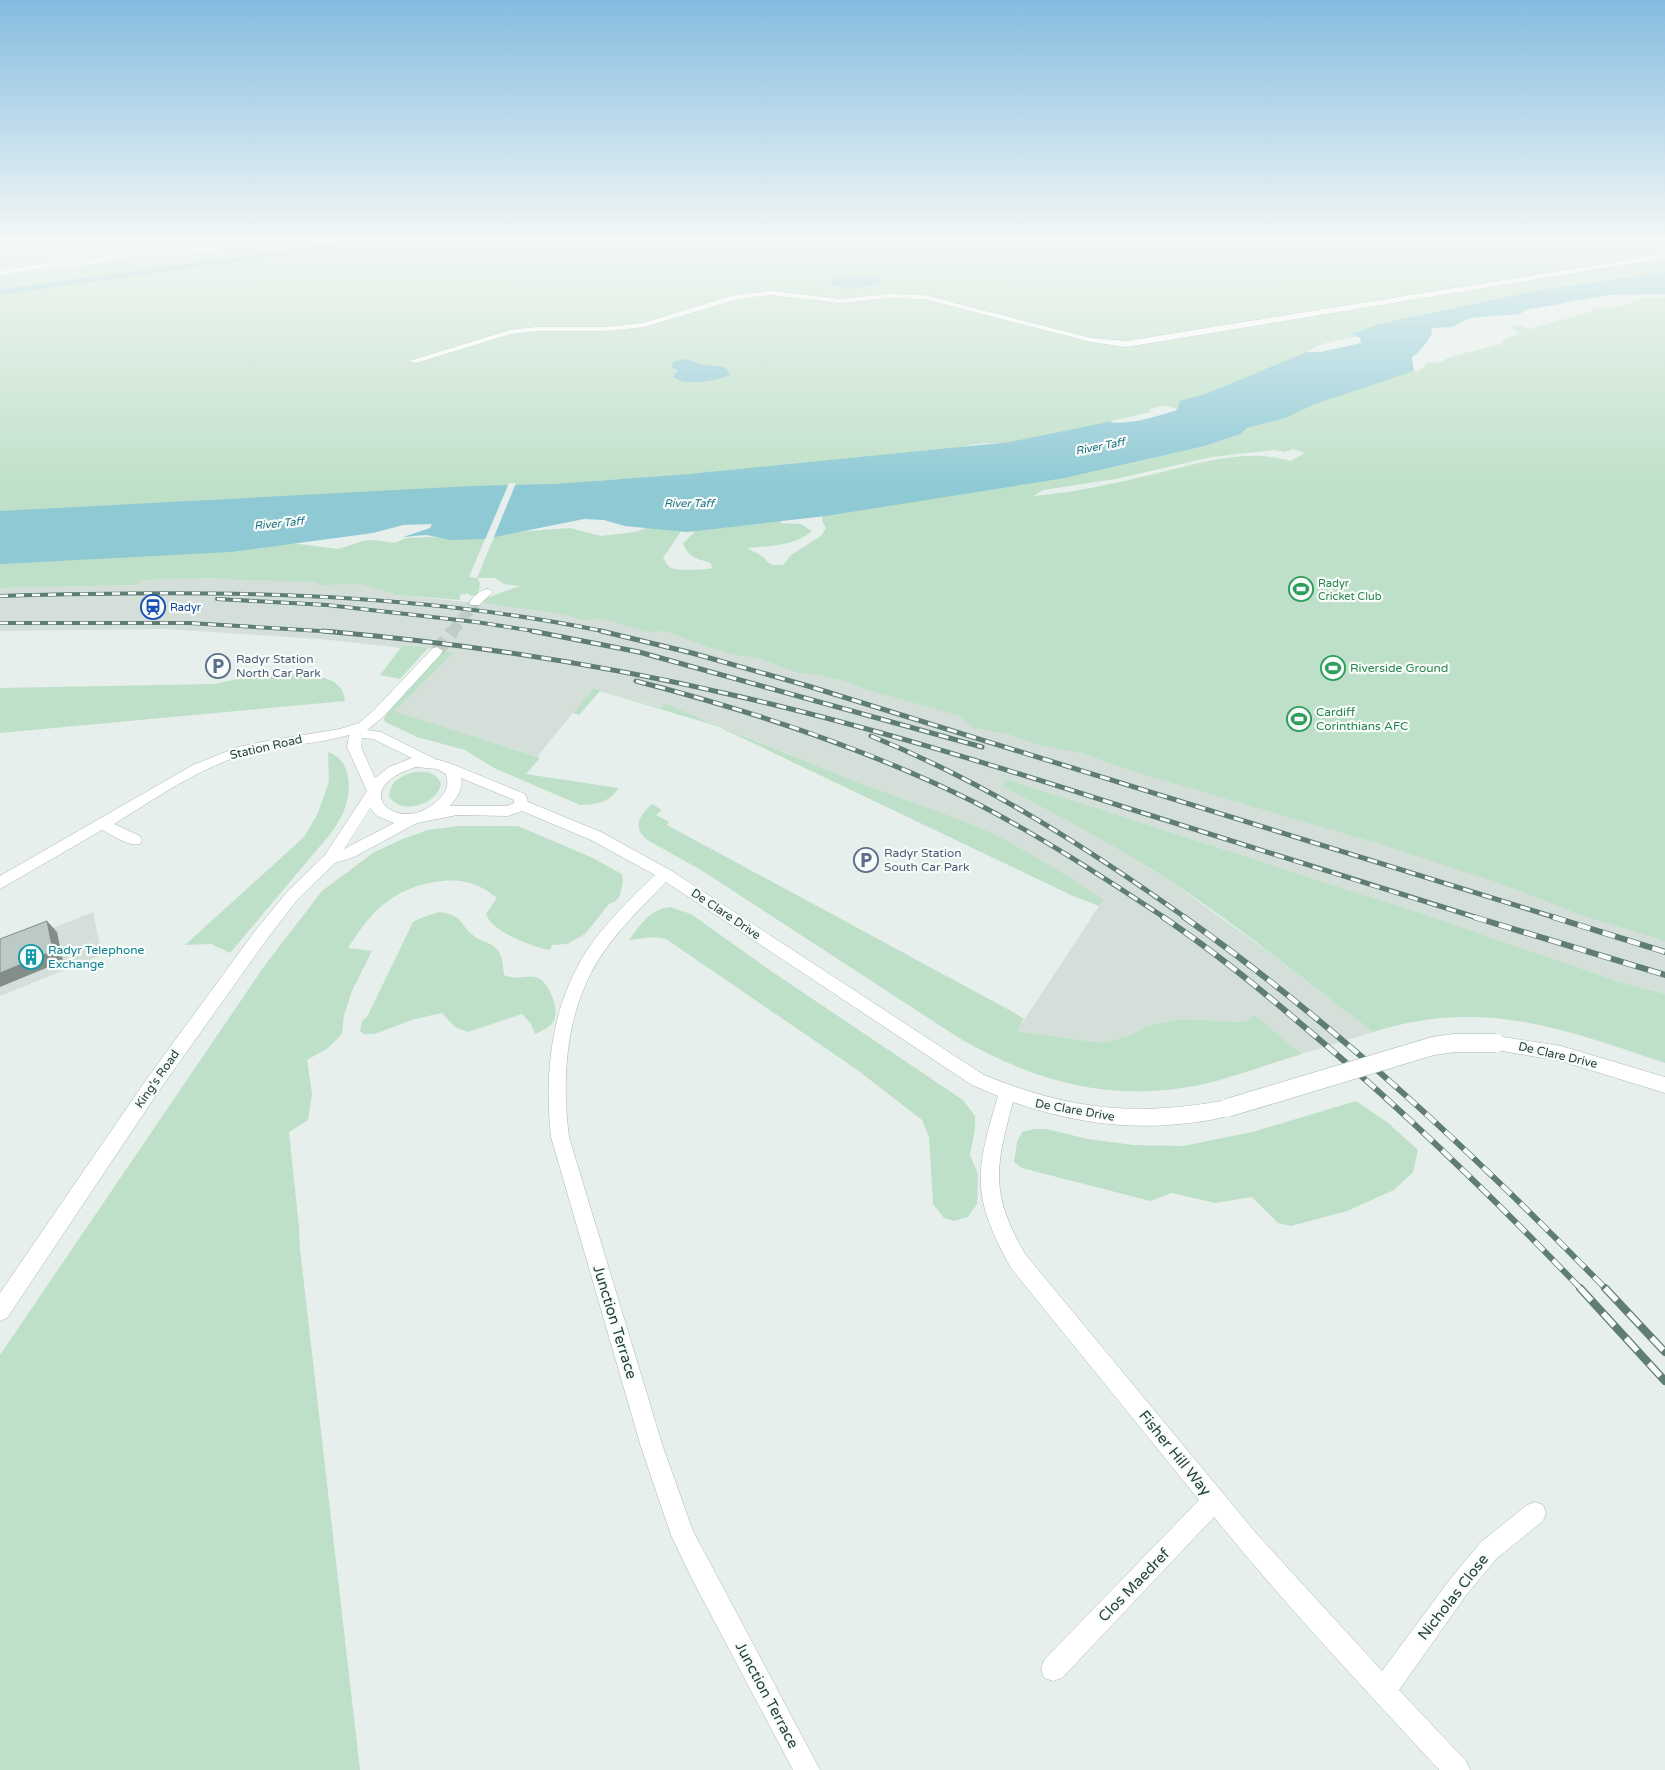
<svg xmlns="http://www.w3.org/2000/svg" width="1665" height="1770" viewBox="0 0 1665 1770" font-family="'Varela Round',sans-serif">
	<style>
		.built { fill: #d4dfda }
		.green { fill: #bfe0c8; fill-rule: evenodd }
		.water { fill: #8ec9d4 }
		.pier { fill: #e6efeb }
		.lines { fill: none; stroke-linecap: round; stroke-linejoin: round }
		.stream { stroke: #8ec9d4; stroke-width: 5 }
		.minor-tunnel-far1 { stroke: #bfccc8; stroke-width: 11; stroke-dasharray: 11 5; stroke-linecap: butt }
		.minor-tunnel { stroke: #bfccc8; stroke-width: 14; stroke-dasharray: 14 7; stroke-linecap: butt }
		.minor-casing { stroke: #a8b8b2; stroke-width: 1 }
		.minor { fill: #fff; fill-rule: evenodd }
		.rail-far3-casing { stroke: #5f7d75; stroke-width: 4 }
		.rail-far2-casing { stroke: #5f7d75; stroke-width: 5 }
		.rail-far1-casing { stroke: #5f7d75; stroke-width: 6 }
		.rail-casing { stroke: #5f7d75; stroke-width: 8 }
		.rail-far3 { stroke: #f7fbf9; stroke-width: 2.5; stroke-dasharray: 8; stroke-linecap: butt }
		.rail-far2 { stroke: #f7fbf9; stroke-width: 3; stroke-dasharray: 10; stroke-linecap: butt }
		.rail-far1 { stroke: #f7fbf9; stroke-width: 4.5; stroke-dasharray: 13; stroke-linecap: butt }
		.rail { stroke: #f7fbf9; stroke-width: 5.5; stroke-dasharray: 17; stroke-linecap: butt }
		.minor-bridge-casing { stroke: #a8b8b2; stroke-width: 19; stroke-linecap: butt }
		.minor-bridge { stroke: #fff; stroke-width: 18 }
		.shaded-wall { fill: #838d89 }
		.building { fill: #bbcac4; stroke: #838d89 }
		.labels { text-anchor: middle; stroke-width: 4.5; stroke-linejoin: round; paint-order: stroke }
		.far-water-label { font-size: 11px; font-style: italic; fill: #1c6f80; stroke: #f7fbf9 }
		.far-leisure-label { font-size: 11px; fill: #27864d; stroke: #f7fbf9; text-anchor: start }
		.far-transit-label { font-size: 11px; fill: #164399; stroke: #f7fbf9; text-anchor: start }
		.service-label { font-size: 12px; fill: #4e5e75; stroke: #f7fbf9; text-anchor: start }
		.leisure-label { font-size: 12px; fill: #27864d; stroke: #f7fbf9; text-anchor: start }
		.street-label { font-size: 12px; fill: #24423a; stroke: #f7fbf9 }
		.culture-label { font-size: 12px; fill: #0d838f; stroke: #f7fbf9; text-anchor: start }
		.near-street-label { font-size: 15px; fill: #24423a; stroke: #f7fbf9 }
	</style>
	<rect width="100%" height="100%" fill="#e6efeb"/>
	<g class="built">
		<path d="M0,241H98L44,260L0,268Z"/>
		<path d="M152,241H220L193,249L164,251L150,249L149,246Z"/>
		<path d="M221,578L406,584L399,595L564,612L673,631L875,688L1436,860L1665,934V994L1620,982L1429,916L1007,779L1170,881L1271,954L1373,1032L1302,1054L1255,1015L1245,1022L1182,1019L1146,1026L1131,1035L1103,1043L1017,1031L1103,900L997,835L961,820L857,782L705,720L593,688L537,757L395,711L454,652L403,645L402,648L320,639L165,629L0,631V588L137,585L141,580Z"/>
		<path d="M93,912L102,955L0,996V949Z"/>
	</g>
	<g class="green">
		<path d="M266,241H1665V252L1463,287L1527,281L1642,261L1665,259V274L1657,273C1575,283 1492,297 1412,317L1411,319L1381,323L1356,334L1357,336C1339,341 1315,341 1303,357L1204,394L1178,410C1168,404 1161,406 1150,409V412L1112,421L1108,427L1068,435L1060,433L1011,444C992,441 967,444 949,451L854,459L852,463L594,481L563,487L207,500L203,505L0,529V276L86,265L125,257L160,256L178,252L200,253Z"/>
		<path d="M1665,297V941L1584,916L1499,883L1380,844L1135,772L1082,753L1034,744L1011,735L974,728L960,716L865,689L845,681L820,675L799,673L758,658L735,655L708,647L665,631L650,632L601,619L581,620L563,614L481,603L486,598L520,586L504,584L495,578H477L480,583L478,595L472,596L467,593L460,595V600L398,595L360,584L317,585L316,582L220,579V578L142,580L137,585L0,588V557L283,542L338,549L363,541L375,540L395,543L406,538L427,537L485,539L469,577L477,578L494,537L501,533L570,528L601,536L636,532L654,524L682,530L663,558C665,561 667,566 671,568C677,571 705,570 712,568L711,563C698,559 687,557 683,543L694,533L698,520L780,516L781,523L801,524L812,531C795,546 769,546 747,548C751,551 758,553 762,556C770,564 769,566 783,565L791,555L821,536L826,528L822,521L824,509L1065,478L1205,446L1241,434L1247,428L1284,418L1286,411L1404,372L1419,371L1427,363L1440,362L1453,356L1501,344L1505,339L1518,334L1511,327C1519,323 1523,327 1530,329L1593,311L1592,309L1594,308L1618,307L1645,298ZM1293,449L1305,453L1290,461C1246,447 1194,465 1150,475C1112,484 1072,493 1033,496L1043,490L1115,479L1212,457L1275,450L1284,452Z"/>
		<path d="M403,645L428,648L400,679L380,675Z"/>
		<path d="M444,651L454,652L395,711L540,758L526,774L618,788C612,802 594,805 580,805L494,768L465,750L417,737L385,722L384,718L388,712Z"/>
		<path d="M288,674C308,675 344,674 345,701L0,733V688L214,684L251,676Z"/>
		<path d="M593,688L661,708L665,704L857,782L961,820L997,835L1056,869L1104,900L1099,906L1073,896L717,726L600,691L579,715L573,713Z"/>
		<path d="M328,752C352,760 352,791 344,811C341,818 336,825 332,832L230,953L211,944L185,945L304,837L318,813L329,781Z"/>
		<path d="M415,772C426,771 437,772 441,784C437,805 400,816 389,796C390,781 402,775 415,772Z"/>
		<path d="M1007,779L1429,916L1620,982L1665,994V1063C1603,1042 1530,1015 1464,1017C1433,1017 1403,1023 1373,1032C1306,981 1240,927 1170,881C1116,846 1059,816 1002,786Z"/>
		<path d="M652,804L662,810L656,815L669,822L667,825L1013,1012L1024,1019L1017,1031L1103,1043L1131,1035L1146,1026L1182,1019L1245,1022L1255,1015L1302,1054C1268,1064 1234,1077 1200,1085C1111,1103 1036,1082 959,1038L701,870L649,841C631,828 639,816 652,804Z"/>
		<path d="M458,826H518L593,858L622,874L623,882L620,895L616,901L609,904L585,934L567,944L552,945L550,950C532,947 492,932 486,914L497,898C491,894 486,889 480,887C453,873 411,884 388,901C371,913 359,931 348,948L372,951L352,991L344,1015L342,1034L328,1048L307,1060L312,1094L308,1120L289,1132L299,1227L300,1249L360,1770H0V1355L265,965L322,891L373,853L400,840L428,830Z"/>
		<path d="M670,907L691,914L771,971L963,1100L975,1116V1129L970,1155L978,1174L977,1204L968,1217L954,1221L944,1218L933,1204L929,1137L922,1120L856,1069L666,939L653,937L629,940C641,924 649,910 670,907Z"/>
		<path d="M440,912C464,916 458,923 474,936C480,941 492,943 497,949C503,956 503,967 504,975C518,981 522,975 535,977C548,979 560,1009 554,1020C551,1027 542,1031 535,1034L531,1024L522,1014L468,1032L455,1027L442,1013L415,1019L374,1034H364L360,1031L362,1021L367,1017L413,922L423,917Z"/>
		<path d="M1356,1101L1387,1122L1418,1150L1413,1172L1394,1190L1347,1211L1291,1226L1278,1223L1252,1197L1215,1203L1172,1193L1150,1201L1022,1168L1014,1162L1017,1142L1022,1132L1034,1129H1046L1088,1139L1133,1145L1183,1146L1252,1132Z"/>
	</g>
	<g class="water">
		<path d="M1665,272V294L1609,295L1525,310L1520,314L1470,318L1452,327L1433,328L1431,330L1432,334C1426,343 1421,351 1412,357L1414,371L1315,404L1285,418L1247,428L1241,434L1205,446L1065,478L826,516L687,532L625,526L604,520L584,519L485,539L451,540L426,535L403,537L430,528L432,524L403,525L373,533L231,552L0,564V511L472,486L554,484L689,474L1010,442L1108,422C1131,425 1155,417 1177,410L1180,401L1205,394L1307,352H1321L1361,343L1360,338L1352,334L1379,324L1486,301L1539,290Z"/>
		<path d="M865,276L878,278L880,282L878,285L845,289L829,284C836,275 854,277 865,276Z"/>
		<path d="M685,359C692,360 698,364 705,365C715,367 726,363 730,375C716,381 686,387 673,377L678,370L672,368L673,362Z"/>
	</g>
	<path class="pier" d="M509,483H516L494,537L493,540L484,542Z"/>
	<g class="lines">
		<g class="stream">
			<path d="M306,250L359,241"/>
			<path d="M0,292L292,252"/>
		</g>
		<path class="minor-tunnel-far1" d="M452,632L475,603"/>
		<path class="minor-tunnel" d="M437,651L453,631"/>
		<defs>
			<g id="minor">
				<path d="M102,243L120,244L125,251H165L169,253L165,255H120L97,264L82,265L72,263L0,275V271L66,260V254L74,248ZM102,247L118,250C105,259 88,264 73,258L79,252Z"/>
				<path d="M1665,254V258L1126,347L1091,342L924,299L889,298L840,303L771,295L738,299L644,327L605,331H535L511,334L416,363L409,361L510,330L535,327H605L643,323L734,295L771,291L840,299L889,294L924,295L1091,338L1126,341Z"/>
				<path d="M487,589L491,590L493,592L479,605H471L469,603C473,597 480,590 487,589Z"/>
				<path d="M437,647L443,651L441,654L384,716L367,730L381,732L435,759L452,764L525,794L528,802L601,832L670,870L984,1075C1070,1110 1136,1117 1227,1100L1233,1102L1236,1108L1233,1114C1217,1120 1198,1122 1180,1124C1122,1130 1068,1121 1013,1102C995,1168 990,1193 1025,1254L1255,1532L1382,1671L1451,1578L1481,1542L1527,1505L1535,1502L1543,1505L1546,1513L1543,1521L1497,1558L1467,1594L1399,1690L1466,1761L1470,1770H1439C1363,1687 1285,1605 1214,1517L1062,1678L1053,1681L1044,1678L1041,1669L1044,1660L1199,1500L1011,1268C971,1196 975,1173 998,1096L972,1085L666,882C639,910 609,938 591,973C565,1023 562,1083 569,1137L663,1447L693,1531L820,1770H793L691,1577L671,1535L641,1447L551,1137C544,1074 551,1007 586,952C605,923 630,899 655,875L591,840L522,811L508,816L457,815L417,823L354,857L335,863L297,900L267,939L158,1092L7,1318L0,1321V1293L146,1080L255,931L287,892L325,855L367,791L347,747L349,735C314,745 278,745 243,755C197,769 155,799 114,824L140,836L142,840L140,844C128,847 113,835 102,830L0,889V876L193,765L238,747L272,740L340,729L359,723L374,710L433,648ZM362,738L373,739L412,758L389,767L375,778L361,747ZM416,767L437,769L446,774C449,784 447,791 440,798C404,839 341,791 416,767ZM461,778L514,800V803L507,806H450C456,799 464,788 461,778ZM370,808L377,816L394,823L344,849Z"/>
				<path d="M1496,1036L1561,1046L1665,1077V1093L1561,1061L1496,1050L1490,1048L1488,1043L1490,1038Z"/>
			</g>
		</defs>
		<use href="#minor" class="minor-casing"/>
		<use href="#minor" class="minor"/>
		<defs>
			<g id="rail-far3">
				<path d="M0,596C204,590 406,590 607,632"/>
				<path d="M217,599L327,605L476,622L540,632"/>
				<path d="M0,623H189L337,632"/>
			</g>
			<g id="rail-far2">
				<path d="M323,631C462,643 600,664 737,696C868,726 996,766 1124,807C1242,844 1360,882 1478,918"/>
				<path d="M532,631L639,652L982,747"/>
				<path d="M601,631L692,653L808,686L1557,918"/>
				<path d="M636,681C752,711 866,748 974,802C1040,836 1103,877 1165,918"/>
				<path d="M871,736C985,782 1086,847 1186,918"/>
			</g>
			<g id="rail-far1">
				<path d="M1163,917C1209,948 1253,983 1295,1019C1396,1103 1490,1194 1581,1289"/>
				<path d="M1184,917C1338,1026 1475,1155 1606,1289"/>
				<path d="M1474,917L1665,975"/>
				<path d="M1553,917L1665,952"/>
			</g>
			<g id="rail">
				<path d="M1580,1288L1665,1381"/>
				<path d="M1605,1288L1665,1352"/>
			</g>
		</defs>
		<use href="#rail-far3" class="rail-far3-casing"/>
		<use href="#rail-far2" class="rail-far2-casing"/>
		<use href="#rail-far1" class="rail-far1-casing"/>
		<use href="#rail" class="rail-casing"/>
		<use href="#rail-far3" class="rail-far3"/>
		<use href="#rail-far2" class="rail-far2"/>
		<use href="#rail-far1" class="rail-far1"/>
		<use href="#rail" class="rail"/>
		<defs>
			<path id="minor-bridge" d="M1227,1108L1433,1046L1454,1043H1496"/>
		</defs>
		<use href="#minor-bridge" class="minor-bridge-casing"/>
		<use href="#minor-bridge" class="minor-bridge"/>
	</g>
	<path class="shaded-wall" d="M47,921L57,932L63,961L0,987V973Z"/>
	<path class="building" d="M47,921L53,951L0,973V939Z"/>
	<linearGradient id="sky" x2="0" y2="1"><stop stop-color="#84bce0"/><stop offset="0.49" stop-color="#f4f8f6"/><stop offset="1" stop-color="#f4f8f6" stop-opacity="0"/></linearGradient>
	<rect width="1665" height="489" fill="url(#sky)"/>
	<defs>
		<symbol id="stadium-ring" viewBox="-11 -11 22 22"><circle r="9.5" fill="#f7fbf9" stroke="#2e9e5b" stroke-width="1.5"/><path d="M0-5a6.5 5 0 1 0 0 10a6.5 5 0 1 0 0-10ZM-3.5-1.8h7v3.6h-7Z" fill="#2e9e5b"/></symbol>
		<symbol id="station-ring" viewBox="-11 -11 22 22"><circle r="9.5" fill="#f7fbf9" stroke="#1a4fb4" stroke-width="1.5"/><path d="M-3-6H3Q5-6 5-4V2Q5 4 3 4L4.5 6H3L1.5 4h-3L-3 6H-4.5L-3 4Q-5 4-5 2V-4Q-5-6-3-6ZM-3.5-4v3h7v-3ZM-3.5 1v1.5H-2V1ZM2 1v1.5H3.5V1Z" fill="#1a4fb4"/></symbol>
		<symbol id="parking-ring" viewBox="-11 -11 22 22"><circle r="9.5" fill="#f7fbf9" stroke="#5c6f8a" stroke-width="1.5"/><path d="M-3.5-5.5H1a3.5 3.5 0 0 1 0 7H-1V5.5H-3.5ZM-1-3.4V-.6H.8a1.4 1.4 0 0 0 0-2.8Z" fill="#5c6f8a"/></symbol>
		<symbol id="building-ring" viewBox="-11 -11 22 22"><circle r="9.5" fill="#f7fbf9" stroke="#0f9aa8" stroke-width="1.5"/><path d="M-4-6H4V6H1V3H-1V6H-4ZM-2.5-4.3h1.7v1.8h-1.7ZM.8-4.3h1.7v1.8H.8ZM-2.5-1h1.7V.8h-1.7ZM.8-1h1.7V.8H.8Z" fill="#0f9aa8"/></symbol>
	</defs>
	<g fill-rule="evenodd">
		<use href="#stadium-ring" x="1287" y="575" width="28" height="28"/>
		<use href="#station-ring" x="139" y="593" width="28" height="28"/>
		<use href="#parking-ring" x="204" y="652" width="28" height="28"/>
		<use href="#stadium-ring" x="1319" y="654" width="28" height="28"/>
		<use href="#stadium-ring" x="1285" y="705" width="28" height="28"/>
		<use href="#parking-ring" x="852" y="846" width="28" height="28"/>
		<use href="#building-ring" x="17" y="943" width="28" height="28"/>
	</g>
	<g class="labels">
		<g class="far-water-label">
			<text transform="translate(1100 446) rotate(-11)" y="4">River Taff</text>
			<text x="689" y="507">River Taff</text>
			<text transform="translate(279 523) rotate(-6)" y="4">River Taff</text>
		</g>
		<g class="far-leisure-label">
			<text x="1318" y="587">Radyr<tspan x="1318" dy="13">Cricket Club</tspan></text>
		</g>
		<g class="far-transit-label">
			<text x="170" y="611">Radyr</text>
		</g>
		<g class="service-label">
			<text x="236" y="663">Radyr Station<tspan x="236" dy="14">North Car Park</tspan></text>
			<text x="884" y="857">Radyr Station<tspan x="884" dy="14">South Car Park</tspan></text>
		</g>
		<g class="leisure-label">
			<text x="1350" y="672">Riverside Ground</text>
			<text x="1316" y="716">Cardiff<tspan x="1316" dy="14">Corinthians AFC</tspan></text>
		</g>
		<g class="street-label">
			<text transform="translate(266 747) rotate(-13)" y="4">Station Road</text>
			<text transform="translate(726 914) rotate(34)" y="4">De Clare Drive</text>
			<text transform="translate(1558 1055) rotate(13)" y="4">De Clare Drive</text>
			<text transform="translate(157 1079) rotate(-55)" y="4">King's Road</text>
			<text transform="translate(1075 1110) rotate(10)" y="4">De Clare Drive</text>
		</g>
		<g class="culture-label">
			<text x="48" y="954">Radyr Telephone<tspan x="48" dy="14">Exchange</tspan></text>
		</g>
		<g class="near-street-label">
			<text transform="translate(615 1322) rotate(73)" y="5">Junction Terrace</text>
			<text transform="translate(1175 1453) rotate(51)" y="5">Fisher Hill Way</text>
			<text transform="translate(1134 1585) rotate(-46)" y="5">Clos Maedref</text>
			<text transform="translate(1453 1597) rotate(-52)" y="5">Nicholas Close</text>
			<text transform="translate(767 1695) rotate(62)" y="5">Junction Terrace</text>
		</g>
	</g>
</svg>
